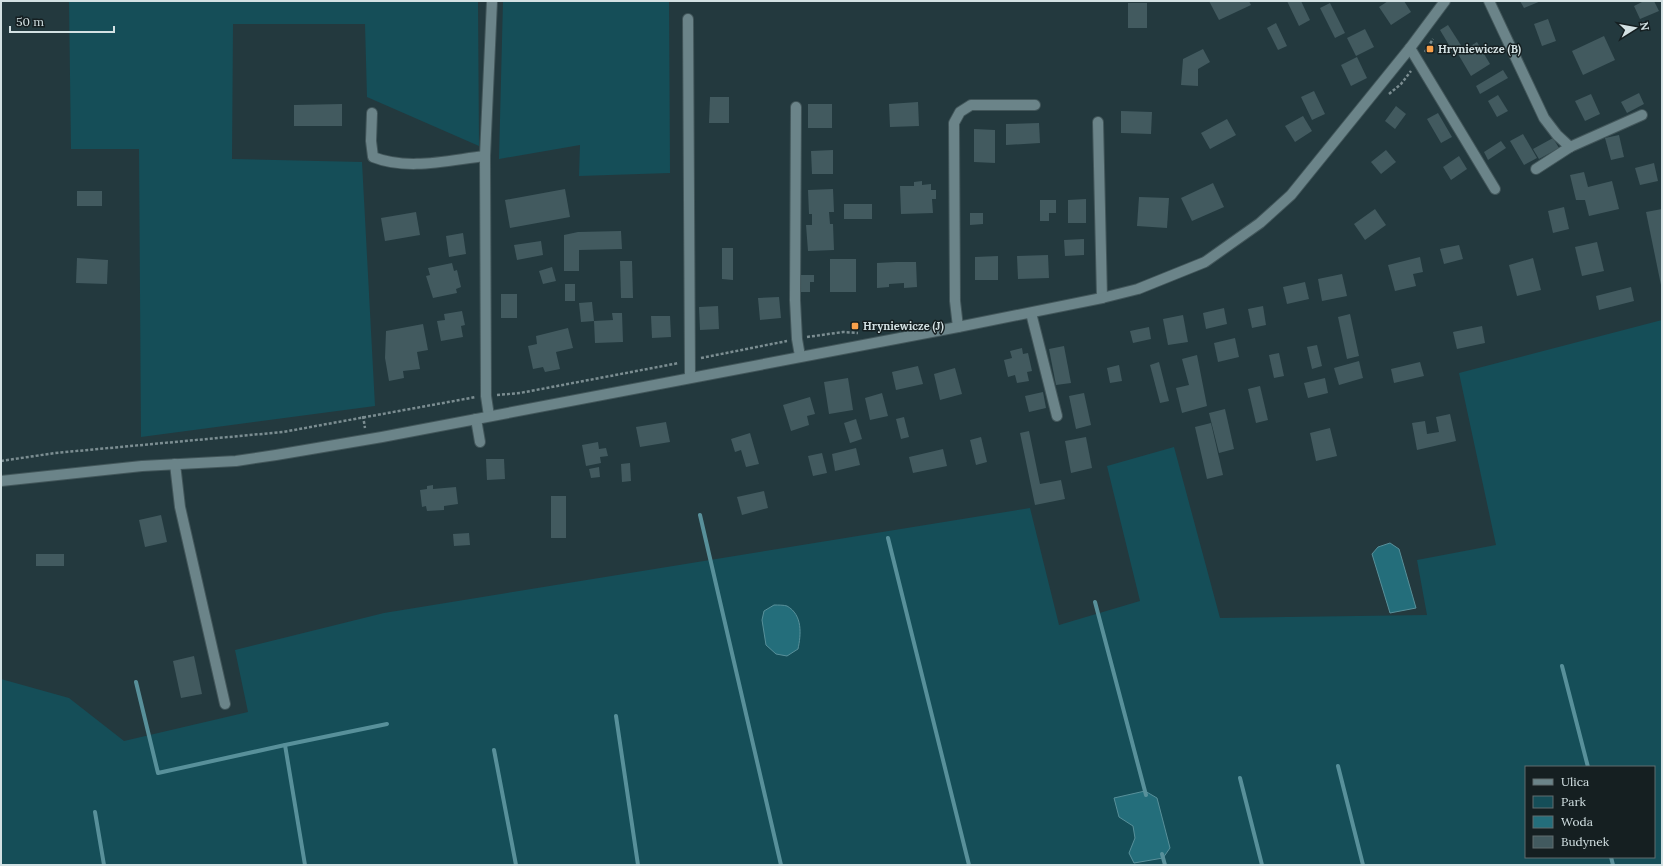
<svg xmlns="http://www.w3.org/2000/svg" width="1663" height="866" viewBox="0 0 1663 866" font-family="Lora,serif">
	<style>
		.green { fill: #154e58; fill-rule: evenodd }
		.water { fill: #246e7b; stroke: #58909a }
		.lines { fill: none; stroke-linecap: round; stroke-linejoin: round }
		.stream { stroke: #58909a; stroke-width: 4 }
		.building { fill: #425a5f }
		.minor-casing { stroke: #42565a; stroke-width: 12 }
		.path { stroke: #7b8d91; stroke-width: 2.5; stroke-dasharray: 3 2; stroke-linecap: butt }
		.minor { stroke: #6b8489; stroke-width: 10 }
		.poi-dot { fill: #f8a04b; stroke: #151f21; stroke-width: 1.5 }
		.labels { text-anchor: middle; stroke-width: 3; stroke-linejoin: round; paint-order: stroke }
		.poi-label { font-size: 11px; font-weight: bold; fill: #d3e1e3; stroke: #151f21; text-anchor: start }
	</style>
	<rect width="100%" height="100%" fill="#23393e"/>
	<g class="green">
		<path d="M69,1H478L479,146L367,97L365,24H233L232,159L362,162L375,406L141,437L139,149H71Z"/>
		<path d="M503,1H669L670,173L579,176L580,145L499,159Z"/>
		<path d="M1662,320V865H1V679L69,698L124,741L248,712L235,650L384,613L1030,508L1059,625L1140,601L1107,466L1174,447L1220,618L1427,615L1417,560L1496,545L1459,373ZM1526,767H1654V857H1526Z"/>
	</g>
	<g class="water">
		<path d="M1390,543L1399,549L1416,608L1390,613L1372,554L1378,547Z"/>
		<path d="M774,605C778,605 784,605 787,606C803,615 801,635 798,649L787,656L776,654L766,645L762,620L764,611Z"/>
		<path d="M1145,791L1157,798L1170,848L1163,858L1134,863L1129,853L1135,838L1133,826L1119,817L1114,798Z"/>
	</g>
	<g class="lines">
		<g class="stream">
			<path d="M700,515L781,865"/>
			<path d="M888,538L969,865"/>
			<path d="M1095,602L1146,795"/>
			<path d="M1562,666L1588,767"/>
			<path d="M136,682L158,773L285,745L305,865"/>
			<path d="M616,716L638,865"/>
			<path d="M285,745L387,724"/>
			<path d="M494,750L516,865"/>
			<path d="M1338,766L1363,865"/>
			<path d="M1240,778L1262,865"/>
			<path d="M95,812L104,865"/>
			<path d="M1162,854L1165,865"/>
			<path d="M1611,857L1613,865"/>
		</g>
	</g>
	<g class="building">
		<path d="M1209,1H1249L1251,5L1219,20Z"/>
		<path d="M1287,1H1301L1310,20L1299,26Z"/>
		<path d="M1388,1H1404L1411,12L1391,25L1379,7Z"/>
		<path d="M1520,1H1541L1524,8Z"/>
		<path d="M1644,1H1654L1659,11L1640,19L1634,6Z"/>
		<rect x="1128" y="3" width="19" height="25"/>
		<path d="M1330,3L1345,33L1335,38L1320,8Z"/>
		<path d="M1548,19L1556,41L1542,46L1534,24Z"/>
		<path d="M1276,23L1287,46L1278,50L1267,28Z"/>
		<path d="M1448,25L1464,50L1455,55L1440,30Z"/>
		<path d="M1365,29L1374,47L1356,56L1347,38Z"/>
		<path d="M1604,36L1615,60L1583,75L1572,51Z"/>
		<path d="M1477,42L1490,64L1471,76L1458,54Z"/>
		<path d="M1203,49L1210,62L1198,69V86L1181,85L1183,59Z"/>
		<path d="M1357,57L1367,78L1351,86L1341,65Z"/>
		<path d="M1503,70L1508,78L1480,94L1476,86Z"/>
		<path d="M1314,91L1325,114L1312,120L1301,97Z"/>
		<path d="M1639,93L1644,104L1627,113L1621,102Z"/>
		<path d="M1591,94L1600,114L1585,121L1575,101Z"/>
		<path d="M1498,95L1508,111L1497,117L1488,101Z"/>
		<path d="M710,97H729V123H709Z"/>
		<path d="M918,102L919,126L890,127L889,104Z"/>
		<path d="M342,104V126H294V105Z"/>
		<rect x="808" y="104" width="24" height="24"/>
		<path d="M1396,106L1406,114L1395,129L1385,121Z"/>
		<path d="M1121,111L1152,112L1151,134L1121,133Z"/>
		<path d="M1438,113L1452,137L1441,143L1427,119Z"/>
		<path d="M1303,116L1312,131L1295,142L1285,126Z"/>
		<path d="M1227,119L1236,135L1210,149L1201,133Z"/>
		<path d="M1039,123L1040,143L1006,145V124Z"/>
		<path d="M974,129L995,130V163L974,162Z"/>
		<path d="M1523,134L1537,158L1524,165L1510,141Z"/>
		<path d="M1619,135L1624,157L1611,160L1605,138Z"/>
		<path d="M1553,138L1559,148L1539,159L1533,149Z"/>
		<path d="M1501,141L1506,148L1488,160L1484,152Z"/>
		<path d="M833,150V174H812L811,151Z"/>
		<path d="M1386,150L1396,162L1381,174L1371,162Z"/>
		<path d="M1459,156L1467,169L1451,180L1443,167Z"/>
		<path d="M1654,163L1658,181L1640,185L1635,168Z"/>
		<path d="M1584,172L1588,187L1612,181L1619,209L1589,216L1585,200H1576L1570,175Z"/>
		<path d="M922,181V185L931,184V190H936V199H932L933,213L901,214L900,186H914V182Z"/>
		<path d="M1213,183L1224,207L1192,221L1181,198Z"/>
		<path d="M565,189L570,217L510,228L505,200Z"/>
		<path d="M833,189L834,212H829L830,224H833L834,250L808,251L806,225H812V214H809L808,190Z"/>
		<rect x="77" y="191" width="25" height="15"/>
		<path d="M1139,197L1169,198L1167,228L1137,226Z"/>
		<path d="M1086,199V223H1068V200Z"/>
		<path d="M1040,200H1056V213H1049V221H1040Z"/>
		<rect x="844" y="204" width="28" height="15"/>
		<path d="M1564,207L1569,229L1553,233L1548,211Z"/>
		<path d="M1375,209L1386,225L1365,240L1354,224Z"/>
		<path d="M1662,209V285H1661L1646,212Z"/>
		<path d="M416,212L420,235L385,241L381,218Z"/>
		<path d="M970,213H983V224L970,225Z"/>
		<path d="M621,231L622,249L579,250V271H564V235L578,232Z"/>
		<path d="M463,233L466,254L449,257L446,236Z"/>
		<path d="M1084,239V255L1065,256L1064,240Z"/>
		<path d="M541,241L543,255L517,260L514,245Z"/>
		<path d="M1597,242L1604,271L1582,276L1575,247Z"/>
		<path d="M1459,245L1463,259L1444,264L1440,249Z"/>
		<path d="M722,248H733V280L722,279Z"/>
		<path d="M1048,255L1049,278L1018,279L1017,256Z"/>
		<path d="M998,256V280H975V257Z"/>
		<path d="M1420,257L1423,272L1413,274L1416,286L1395,291L1388,265Z"/>
		<path d="M77,258L108,260L107,284L76,283Z"/>
		<path d="M1533,258L1541,290L1517,296L1509,265Z"/>
		<rect x="830" y="259" width="26" height="33"/>
		<path d="M620,261H632L633,298H621Z"/>
		<path d="M896,262H916L917,287L904,288V283L889,284V287L877,288V263Z"/>
		<path d="M452,263L454,271L457,270L461,287L456,289L457,293L433,298L426,276L430,275L428,268Z"/>
		<path d="M552,267L556,281L543,284L539,271Z"/>
		<path d="M1342,274L1347,296L1322,301L1318,279Z"/>
		<path d="M799,275H814V282H810V292H799Z"/>
		<path d="M1305,282L1309,299L1287,304L1283,287Z"/>
		<rect x="565" y="284" width="10" height="17"/>
		<path d="M1631,287L1634,301L1599,310L1596,296Z"/>
		<rect x="501" y="294" width="16" height="24"/>
		<path d="M779,297L781,318L760,320L758,298Z"/>
		<path d="M592,302L594,321L581,322L579,303Z"/>
		<path d="M718,306L719,329L700,330L699,307Z"/>
		<path d="M1263,306L1266,325L1252,328L1248,309Z"/>
		<path d="M1224,308L1227,324L1206,329L1203,313Z"/>
		<path d="M462,311L465,325L461,326L463,337L441,341L437,321L445,320L444,314Z"/>
		<path d="M612,313H622L623,342L595,343L594,321L613,320Z"/>
		<path d="M1350,314L1359,356L1347,359L1338,317Z"/>
		<path d="M1183,315L1188,342L1168,345L1163,319Z"/>
		<path d="M651,316H670L671,337L652,338Z"/>
		<path d="M423,324L428,350L417,352L420,369L403,371L404,378L389,381L385,358L386,331Z"/>
		<path d="M1482,326L1485,343L1457,349L1453,332Z"/>
		<path d="M1149,327L1151,339L1133,343L1130,331Z"/>
		<path d="M568,328L573,348L556,352L560,369L545,372L543,367L533,369L528,346L537,344L536,336Z"/>
		<path d="M1235,338L1239,357L1218,362L1214,343Z"/>
		<path d="M1317,345L1322,366L1312,369L1307,347Z"/>
		<path d="M1064,346L1071,383L1056,385L1049,349Z"/>
		<path d="M1022,348L1023,354L1028,353L1032,371L1027,372L1029,381L1017,383L1015,375L1008,377L1004,360L1012,358L1010,351Z"/>
		<path d="M1279,353L1284,376L1274,378L1269,355Z"/>
		<path d="M1197,355L1207,406L1182,413L1176,388L1189,385L1182,359Z"/>
		<path d="M1359,361L1363,378L1339,385L1334,368Z"/>
		<path d="M1159,362L1169,401L1160,403L1150,365Z"/>
		<path d="M1420,362L1424,376L1394,383L1391,369Z"/>
		<path d="M1119,365L1122,381L1110,383L1107,368Z"/>
		<path d="M918,366L923,384L896,390L892,372Z"/>
		<path d="M955,368L962,394L940,400L934,374Z"/>
		<path d="M848,378L853,410L829,414L824,382Z"/>
		<path d="M1325,378L1328,393L1308,398L1304,383Z"/>
		<path d="M1260,386L1268,420L1256,423L1248,389Z"/>
		<path d="M1043,392L1046,408L1029,412L1025,396Z"/>
		<path d="M882,393L888,416L870,420L865,398Z"/>
		<path d="M1084,393L1091,425L1076,429L1069,396Z"/>
		<path d="M810,397L815,414L807,416L809,425L791,431L783,405Z"/>
		<path d="M1225,409L1234,449L1219,453L1209,413Z"/>
		<path d="M1450,414L1456,441L1417,450L1412,423L1425,421L1427,434L1439,432L1436,417Z"/>
		<path d="M904,417L909,437L901,439L896,419Z"/>
		<path d="M856,419L862,439L850,443L844,423Z"/>
		<path d="M666,422L670,442L640,447L636,427Z"/>
		<path d="M1211,423L1223,475L1207,479L1195,427Z"/>
		<path d="M1330,428L1337,456L1316,461L1310,433Z"/>
		<path d="M1029,431L1040,484L1061,480L1065,499L1035,505L1020,433Z"/>
		<path d="M750,433L759,464L746,467L741,450L735,452L731,439Z"/>
		<path d="M981,437L987,462L976,465L970,440Z"/>
		<path d="M1086,437L1092,468L1071,473L1065,441Z"/>
		<path d="M598,442L599,449L606,448L608,456L600,457L601,463L586,466L582,445Z"/>
		<path d="M856,448L860,465L835,471L832,454Z"/>
		<path d="M943,449L947,466L913,473L909,457Z"/>
		<path d="M822,453L827,473L813,476L808,456Z"/>
		<path d="M486,459H504L505,479L487,480Z"/>
		<path d="M630,463L631,481L622,482L621,464Z"/>
		<path d="M599,467L600,477L591,478L589,469Z"/>
		<path d="M433,485V489L456,487L458,504L444,506V510L427,511L426,506L422,507L420,490L427,489V486Z"/>
		<path d="M764,491L768,508L742,515L737,497Z"/>
		<rect x="551" y="496" width="15" height="42"/>
		<path d="M161,515L167,542L145,547L139,520Z"/>
		<path d="M469,533L470,545L454,546L453,534Z"/>
		<rect x="36" y="554" width="28" height="12"/>
		<path d="M194,656L202,694L181,698L173,661Z"/>
	</g>
	<g class="lines">
		<defs>
			<g id="minor">
				<path d="M1489,1L1544,118L1557,135L1570,147"/>
				<path d="M688,19L690,377"/>
				<path d="M1410,48L1495,189"/>
				<path d="M796,107L795,300L797,339L800,356"/>
				<path d="M372,113L371,141L373,157C408,171 449,160 485,156"/>
				<path d="M1098,122L1102,298"/>
				<path d="M1536,169L1570,147L1642,115"/>
				<path d="M1031,313L1057,416"/>
				<path d="M958,327L955,301L954,123L960,112L971,105H1035"/>
				<path d="M489,416L486,396L485,156L492,1"/>
				<path d="M476,419L480,442"/>
				<path d="M175,464L180,507L225,704"/>
				<path d="M1,481L142,466L236,461L276,455L382,437L958,327L1102,298L1138,289L1205,262L1260,223L1291,195L1410,48L1445,1"/>
			</g>
		</defs>
		<use href="#minor" class="minor-casing"/>
		<g class="path">
			<path d="M1425,52L1433,39"/>
			<path d="M1389,94L1401,84L1411,71"/>
			<path d="M807,337L843,332L858,333"/>
			<path d="M701,358L787,341"/>
			<path d="M497,395L520,393L679,363"/>
			<path d="M363,416L365,428"/>
			<path d="M1,461L55,453L283,432L476,397"/>
		</g>
		<use href="#minor" class="minor"/>
	</g>
	<g class="poi-dot">
		<rect x="1426" y="45" width="8" height="8" rx="2"/>
		<rect x="851" y="322" width="8" height="8" rx="2"/>
	</g>
	<g class="labels">
		<g class="poi-label">
			<text x="1438" y="53">Hryniewicze (B)</text>
			<text x="863" y="330">Hryniewicze (J)</text>
		</g>
	</g>
	<rect width="1663" height="866" fill="none" stroke="#d3e1e3" stroke-width="4"/>
	<rect x="1525" y="766" width="130" height="92" fill="#151f21" stroke="#616d6f"/>
	<rect x="1533" y="779" width="20" height="6" fill="#6b8489" stroke="#616d6f"/>
	<text x="1561" y="786" font-size="12" fill="#d3e1e3">Ulica</text>
	<rect x="1533" y="796" width="20" height="12" fill="#154e58" stroke="#616d6f"/>
	<text x="1561" y="806" font-size="12" fill="#d3e1e3">Park</text>
	<rect x="1533" y="816" width="20" height="12" fill="#246e7b" stroke="#616d6f"/>
	<text x="1561" y="826" font-size="12" fill="#d3e1e3">Woda</text>
	<rect x="1533" y="836" width="20" height="12" fill="#425a5f" stroke="#616d6f"/>
	<text x="1561" y="846" font-size="12" fill="#d3e1e3">Budynek</text>
	<g transform="translate(1635 28) rotate(79)" stroke="#151f21" stroke-width="3" paint-order="stroke">
	<path d="M0-3L7 15L0 10L-7 15Z" fill="#d3e1e3"/>
	<text y="-6" font-size="11" font-weight="bold" text-anchor="middle" fill="#d3e1e3">N</text>
	</g>
	<path d="M10 26v6h104v-6" fill="none" stroke="#d3e1e3" stroke-width="2"/>
	<text x="16" y="26" font-size="12" fill="#d3e1e3" stroke="#151f21" stroke-width="3" paint-order="stroke">50 m</text>
</svg>
